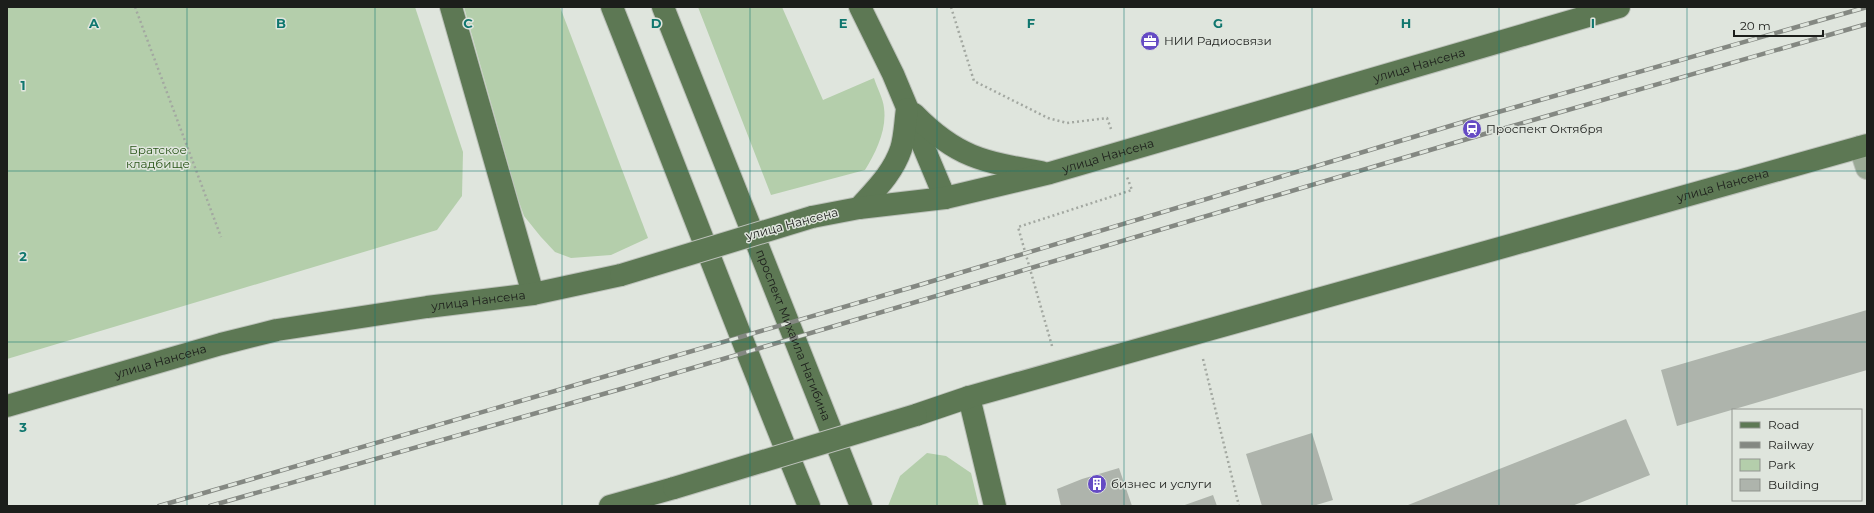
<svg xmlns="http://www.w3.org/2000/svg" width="1874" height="513" viewBox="0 0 1874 513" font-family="Montserrat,sans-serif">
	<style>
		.green { fill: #b4ceab }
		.building { fill: #aeb4ac }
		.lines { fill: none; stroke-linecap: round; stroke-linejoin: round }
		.minor-casing { stroke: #bcc1ba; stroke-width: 24 }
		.major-casing { stroke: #bcc1ba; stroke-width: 24 }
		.path { stroke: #a3a8a1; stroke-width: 2.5; stroke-dasharray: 2 3; stroke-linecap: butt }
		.minor { stroke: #9aa995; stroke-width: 22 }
		.major { stroke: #5d7854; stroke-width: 22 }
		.rail-casing { stroke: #848882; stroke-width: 4.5 }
		.rail { stroke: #dfe5dd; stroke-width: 3; stroke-dasharray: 9; stroke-linecap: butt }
		.major-bridge-casing { stroke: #bcc1ba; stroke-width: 24; stroke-linecap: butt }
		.major-bridge { stroke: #5d7854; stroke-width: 22 }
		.grid { fill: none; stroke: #0f766e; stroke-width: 1; stroke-opacity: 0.55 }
		.labels { text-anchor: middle; stroke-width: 3; stroke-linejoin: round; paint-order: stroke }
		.poi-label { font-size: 12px; fill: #1c1e1b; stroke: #dfe5dd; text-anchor: start }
		.street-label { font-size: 12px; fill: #1c1e1b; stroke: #dfe5dd }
		.park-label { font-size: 12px; fill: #295518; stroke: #dfe5dd }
		.grid-label { font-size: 13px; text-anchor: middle; font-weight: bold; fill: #0f766e; stroke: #dfe5dd; stroke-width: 3; stroke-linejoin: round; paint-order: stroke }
	</style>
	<rect width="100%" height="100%" fill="#dfe5dd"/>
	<g class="green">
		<path d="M7,7H415L463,152L462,196L437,230L7,359Z"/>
		<path d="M464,7H560L648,238L611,255L571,258L555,252L541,237L524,216L518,199Z"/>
		<path d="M698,7H782L823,100L874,78C877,88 883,98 884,108C887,130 876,152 865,170L771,195Z"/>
		<path d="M927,453L946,456L971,473L979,506H888L900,476Z"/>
	</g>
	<g class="building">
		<path d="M1867,310V370L1677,426L1661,370Z"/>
		<path d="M1626,419L1650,475L1572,506H1408V505Z"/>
		<path d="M1312,433L1333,500L1313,506H1262L1246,454Z"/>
		<path d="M1119,468L1132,506H1061L1057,489L1082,479Z"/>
		<path d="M1213,495L1217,506H1182Z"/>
	</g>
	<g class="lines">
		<defs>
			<path id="minor" d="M1860,147L1867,168"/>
			<g id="major">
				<path d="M451,7L533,294"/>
				<path d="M612,7C678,173 741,341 809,506"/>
				<path id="s1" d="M663,7L861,506"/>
				<path d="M860,7L893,74L945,198"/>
				<path d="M914,114C956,157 983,162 1041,172"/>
				<path d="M859,208C875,190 893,173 901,149C905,136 905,122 907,109"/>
				<path id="s2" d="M812,217L859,208L945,198L1050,173L1619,7"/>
				<path d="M969,397L995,506"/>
				<path id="s3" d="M7,406L221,344L277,330L427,307L533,294L621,275"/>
				<path id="s4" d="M916,415L969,397L1867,145"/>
				<path d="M610,506L674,488"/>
			</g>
		</defs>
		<use href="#minor" class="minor-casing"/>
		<use href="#major" class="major-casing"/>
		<g class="path">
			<path d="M135,7L221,237"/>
			<path d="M951,7L974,81L1048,118L1067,123L1107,118L1111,129"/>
			<path d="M1052,346L1018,227L1132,190L1127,177"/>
			<path d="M1203,359L1239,506"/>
		</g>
		<use href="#minor" class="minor"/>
		<use href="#major" class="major"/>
		<defs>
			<g id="rail">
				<path d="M159,506L916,286L1470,120L1867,7"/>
				<path d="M210,506L635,385L1474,137L1867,24"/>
			</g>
		</defs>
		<use href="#rail" class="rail-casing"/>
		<use href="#rail" class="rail"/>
		<defs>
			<g id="major-bridge">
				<path d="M621,275L812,217"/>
				<path d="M674,488L916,415"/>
			</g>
		</defs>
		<use href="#major-bridge" class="major-bridge-casing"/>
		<use href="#major-bridge" class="major-bridge"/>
	</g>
	<path class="grid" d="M187,7V506M375,7V506M562,7V506M750,7V506M937,7V506M1124,7V506M1312,7V506M1499,7V506M1687,7V506M7,171H1867M7,342H1867"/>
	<defs>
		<symbol id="office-disc" viewBox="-11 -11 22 22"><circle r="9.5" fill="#654bc4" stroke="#dfe5dd"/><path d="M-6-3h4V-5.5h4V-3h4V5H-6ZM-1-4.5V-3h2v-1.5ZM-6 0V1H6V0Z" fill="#fff"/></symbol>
		<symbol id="station-disc" viewBox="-11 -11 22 22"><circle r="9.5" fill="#654bc4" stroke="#dfe5dd"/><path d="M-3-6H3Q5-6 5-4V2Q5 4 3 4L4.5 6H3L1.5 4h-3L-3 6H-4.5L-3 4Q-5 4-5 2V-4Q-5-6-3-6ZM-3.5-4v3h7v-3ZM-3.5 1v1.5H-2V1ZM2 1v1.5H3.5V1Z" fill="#fff"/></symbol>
		<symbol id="building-disc" viewBox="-11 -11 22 22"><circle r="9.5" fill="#654bc4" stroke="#dfe5dd"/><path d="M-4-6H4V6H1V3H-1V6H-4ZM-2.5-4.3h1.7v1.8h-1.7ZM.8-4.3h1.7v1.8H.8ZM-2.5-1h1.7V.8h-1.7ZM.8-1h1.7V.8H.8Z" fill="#fff"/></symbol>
	</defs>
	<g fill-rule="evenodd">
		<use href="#office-disc" x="1139" y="30" width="22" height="22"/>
		<use href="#station-disc" x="1461" y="118" width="22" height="22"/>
		<use href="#building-disc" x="1086" y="473" width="22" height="22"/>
	</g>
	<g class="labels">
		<g class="poi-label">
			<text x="1164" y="45">НИИ Радиосвязи</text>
			<text x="1486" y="133">Проспект Октября</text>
			<text x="1111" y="488">бизнес и услуги</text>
		</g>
		<g class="street-label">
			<text dy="4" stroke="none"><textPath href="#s2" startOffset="627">улица Нансена</textPath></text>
			<text dy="4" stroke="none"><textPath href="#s2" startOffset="303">улица Нансена</textPath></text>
			<text dy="4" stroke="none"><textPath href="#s4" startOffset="839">улица Нансена</textPath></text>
			<text transform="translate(792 224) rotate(-15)" y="4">улица Нансена</text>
			<text dy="4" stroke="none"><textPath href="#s3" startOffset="484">улица Нансена</textPath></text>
			<text dy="4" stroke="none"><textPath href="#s1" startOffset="353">проспект Михаила Нагибина</textPath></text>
			<text dy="4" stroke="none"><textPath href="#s3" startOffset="160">улица Нансена</textPath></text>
		</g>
		<g class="park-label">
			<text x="158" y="154">Братское<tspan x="158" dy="14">кладбище</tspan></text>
		</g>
	</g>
	<g class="grid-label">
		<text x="94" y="28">A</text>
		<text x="281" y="28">B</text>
		<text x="468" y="28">C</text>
		<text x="656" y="28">D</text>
		<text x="843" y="28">E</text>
		<text x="1031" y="28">F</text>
		<text x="1218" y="28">G</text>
		<text x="1406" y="28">H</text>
		<text x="1593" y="28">I</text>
		<text x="23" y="90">1</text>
		<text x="23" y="261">2</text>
		<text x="23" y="432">3</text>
	</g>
	<rect width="1874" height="513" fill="none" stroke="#1c1e1b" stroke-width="16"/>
	<rect x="1732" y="409" width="130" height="92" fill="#dfe5dd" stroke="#91958f"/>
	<rect x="1740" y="422" width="20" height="6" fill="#5d7854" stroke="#91958f"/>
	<text x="1768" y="429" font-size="12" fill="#1c1e1b">Road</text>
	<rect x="1740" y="442" width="20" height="6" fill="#848882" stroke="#91958f"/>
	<text x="1768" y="449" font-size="12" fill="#1c1e1b">Railway</text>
	<rect x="1740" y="459" width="20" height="12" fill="#b4ceab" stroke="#91958f"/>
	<text x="1768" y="469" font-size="12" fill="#1c1e1b">Park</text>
	<rect x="1740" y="479" width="20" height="12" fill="#aeb4ac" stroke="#91958f"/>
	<text x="1768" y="489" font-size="12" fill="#1c1e1b">Building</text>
	<path d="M1734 30v6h89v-6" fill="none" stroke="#1c1e1b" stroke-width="2"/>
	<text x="1740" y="30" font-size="12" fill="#1c1e1b" stroke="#dfe5dd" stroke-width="3" paint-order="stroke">20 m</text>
</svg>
